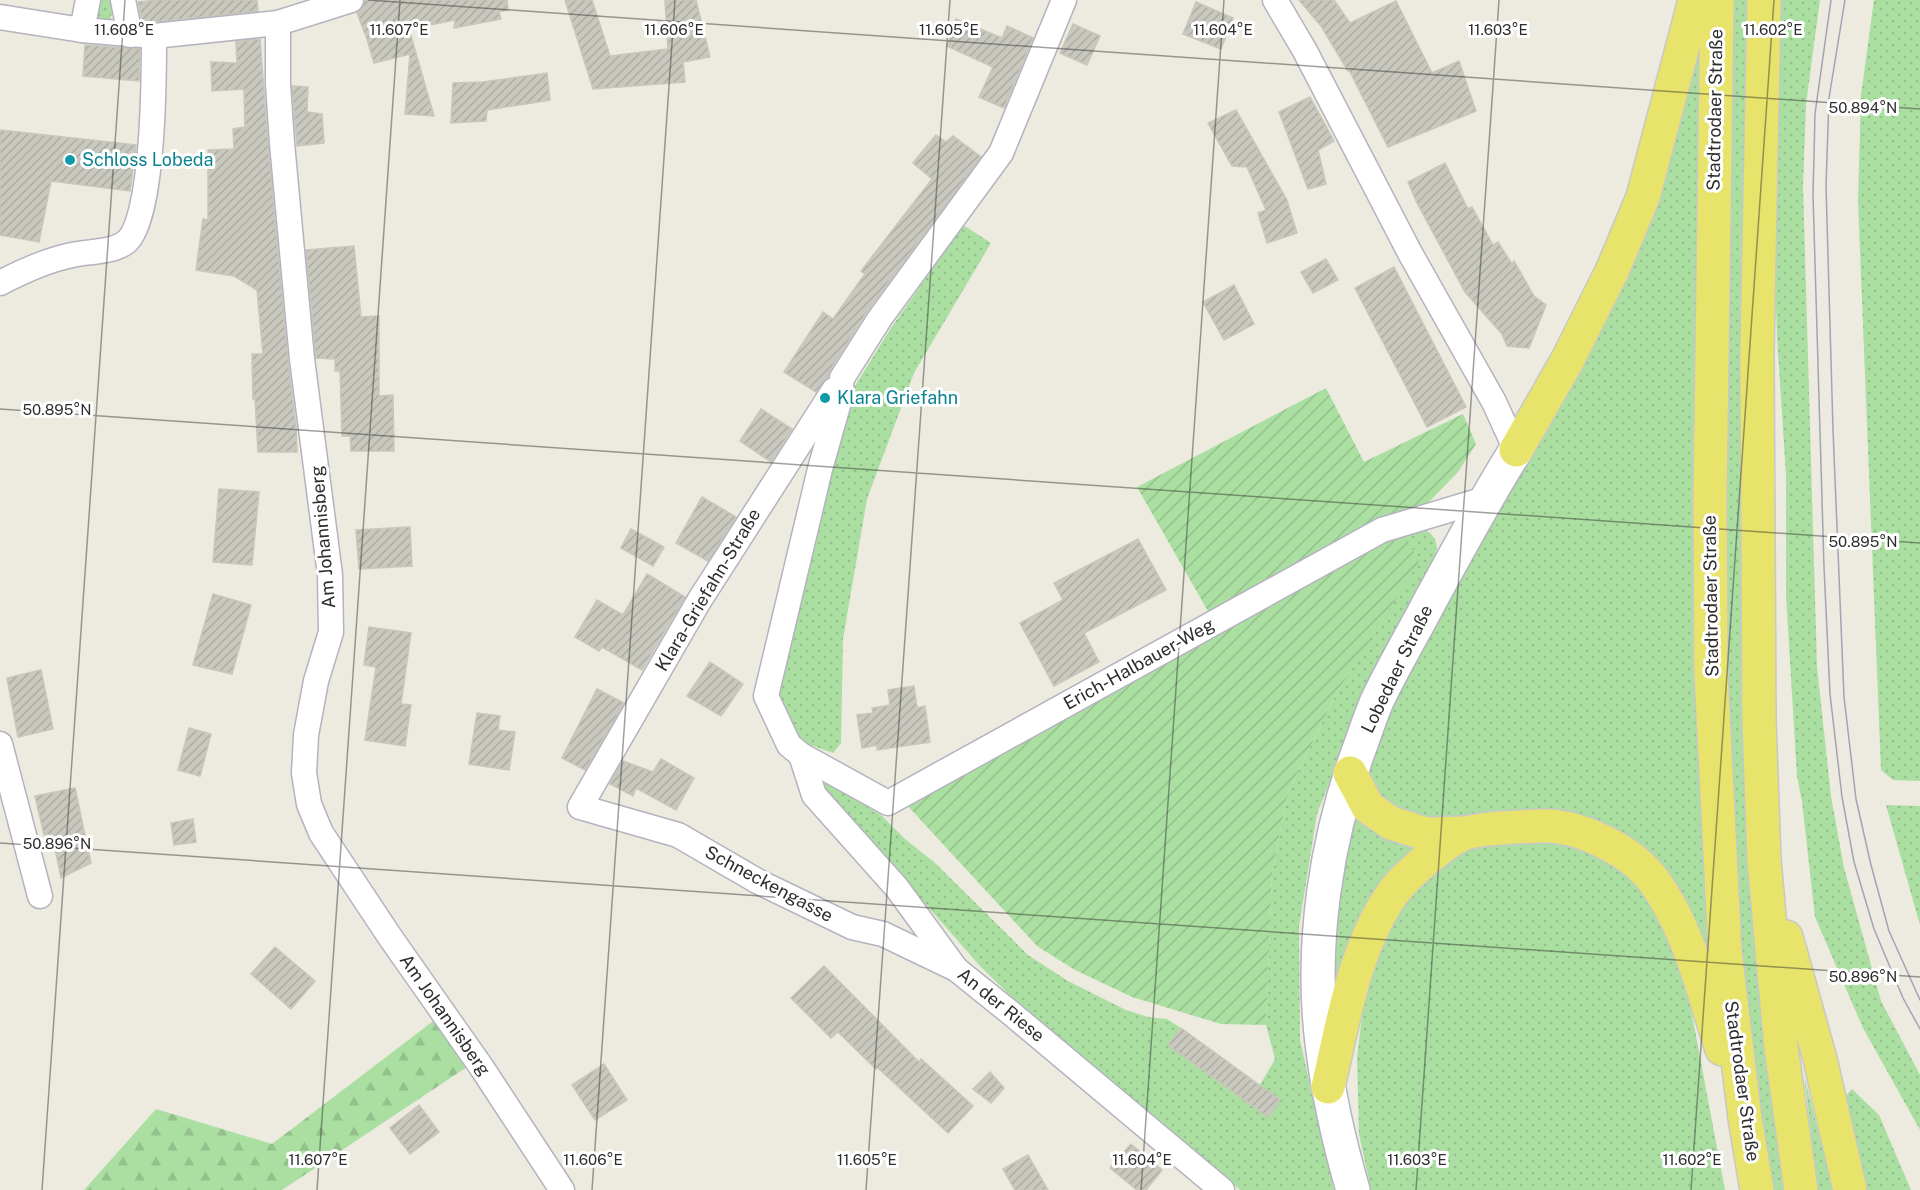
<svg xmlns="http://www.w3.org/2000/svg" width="1920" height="1190" viewBox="0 0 1920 1190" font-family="'Public Sans',sans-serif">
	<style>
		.grass { fill: url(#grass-dots) }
		.forest { fill: url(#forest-firs) }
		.garden { fill: url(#garden-furrows) }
		.building { fill: url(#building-hatch); stroke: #c9c6ba; stroke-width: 1.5 }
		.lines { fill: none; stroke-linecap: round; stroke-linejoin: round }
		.street-casing { stroke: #b4b3bf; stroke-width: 27 }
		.secondary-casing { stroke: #b4b3bf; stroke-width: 36 }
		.primary-casing { stroke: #c8c8c8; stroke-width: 36 }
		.street { stroke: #fff; stroke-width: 24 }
		.secondary { stroke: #fff; stroke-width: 33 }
		.primary { stroke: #e7e36b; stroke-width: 33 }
		.tram { stroke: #a4a3b5; stroke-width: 1.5 }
		.ticks { fill: none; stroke: #2d2d2d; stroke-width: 1.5; stroke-opacity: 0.45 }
		.culture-dot { fill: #0f9aa8; stroke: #fff; stroke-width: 2 }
		.labels { text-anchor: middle; stroke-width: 6; stroke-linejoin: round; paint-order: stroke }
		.street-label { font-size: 18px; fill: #2d2d2d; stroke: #fff }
		.culture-label { font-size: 18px; fill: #0d838f; stroke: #fff; text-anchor: start }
		.ticks-label { font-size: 15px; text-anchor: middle; fill: #2d2d2d; stroke: #fff; stroke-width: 6; stroke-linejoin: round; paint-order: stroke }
	</style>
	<defs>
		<pattern id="grass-dots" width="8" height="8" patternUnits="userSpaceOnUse" patternTransform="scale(1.5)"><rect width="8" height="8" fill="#aadfa1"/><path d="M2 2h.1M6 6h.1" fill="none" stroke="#93c08b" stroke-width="1.8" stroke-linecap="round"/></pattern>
		<pattern id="forest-firs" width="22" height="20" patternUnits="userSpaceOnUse" patternTransform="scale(1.5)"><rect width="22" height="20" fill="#aadfa1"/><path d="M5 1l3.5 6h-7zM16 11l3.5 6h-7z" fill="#93c08b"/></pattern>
		<pattern id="garden-furrows" width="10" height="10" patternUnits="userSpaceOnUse" patternTransform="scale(1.5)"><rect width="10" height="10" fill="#aadfa1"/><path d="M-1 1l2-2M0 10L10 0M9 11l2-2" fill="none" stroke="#93c08b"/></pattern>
		<pattern id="building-hatch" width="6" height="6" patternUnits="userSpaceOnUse" patternTransform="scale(1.5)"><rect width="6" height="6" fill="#c9c8be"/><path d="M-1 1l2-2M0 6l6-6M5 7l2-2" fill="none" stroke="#adaca4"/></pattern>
	</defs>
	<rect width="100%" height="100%" fill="#edeae0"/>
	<g class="grass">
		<path d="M94,0H111L113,10L110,20L98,24L91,17Z"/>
		<path d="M1733,0H1748L1742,394L1741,522L1745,739L1786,1190H1772C1726,918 1724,641 1728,365C1730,244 1731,122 1733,0Z"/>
		<path d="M1780,0H1820L1806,104L1803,186L1817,667L1831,796L1844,868L1881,1001L1920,1075V1130L1863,1028L1815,917L1802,802L1797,776L1786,596V475L1777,337L1774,241Z"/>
		<path d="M1874,0H1920V781L1893,780L1881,770L1858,201L1861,95Z"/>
		<path d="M1701,35V800L1707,918L1714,992L1644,857L1389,812L1368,777L1369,766L1403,683L1460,579L1533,451Z"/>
		<path d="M963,225L991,243L914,373L867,499L843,639L841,743L833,753L805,743L786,731L777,698L847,399L889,331Z"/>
		<path d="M1402,529H1424L1430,533L1435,539L1437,547L1435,557L1430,572L1402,618L1362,701L1317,814L1299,927L1300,1040L1334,1190H1240L1164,1128L1019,1004L979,965L824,788V784L826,782L881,815L905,839L935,863L1028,955L1068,981L1126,1010L1148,1017L1167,1019L1181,1028L1168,1045L1268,1117L1280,1100L1260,1085L1275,1059L1266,1025L1272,873L1288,792L1338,691L1418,562Z"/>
		<path d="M1886,805L1920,806V925Z"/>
		<path d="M1356,815L1425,842L1334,990L1340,887Z"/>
		<path d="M1487,842H1565L1608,860L1634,881L1662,917L1687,988L1725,1190H1371L1359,1134L1357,1057L1364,1000L1388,927L1420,881L1464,849Z"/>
		<path d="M1804,1075L1833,1190H1818Z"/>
		<path d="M1852,1089L1879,1115L1911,1190H1866L1846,1096Z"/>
	</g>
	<path class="forest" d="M453,1006L488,1053L282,1190H84L156,1109L272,1144Z"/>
	<g class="garden">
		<path d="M1326,388L1364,462L1463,414L1476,444L1458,472L1428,503L1380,522L1209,613L1137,487Z"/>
		<path d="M1402,529L1419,562L1338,691L1288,792L1272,873L1266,1025L1221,1024L1132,997L1075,970L1037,946L905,803Z"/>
	</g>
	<g class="building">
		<path d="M158,0H257L258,11L154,22L142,21L138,2Z"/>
		<path d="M365,0H507L508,10L499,12L501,19L454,28L455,20L409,29L434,116L405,114L410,54L374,63L367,39L357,13L362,9Z"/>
		<path d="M565,0H592L610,56L668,49L665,0H696L710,57L683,62L685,82L593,89Z"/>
		<path d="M1299,0H1334L1350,23L1396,1L1432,73L1459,61L1476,111L1388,147L1349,70L1348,71L1321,26Z"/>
		<path d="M1196,2L1233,18L1221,49L1183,34Z"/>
		<path d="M956,19L1002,38L1007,26L1033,38L1004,108L979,97L993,67L947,46Z"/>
		<path d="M1073,24L1100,36L1087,65L1060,53Z"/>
		<path d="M260,39L268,144L288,360L296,426L297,452H258L255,398L253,399L252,354H263L257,290L234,276L196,270L203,219L208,220V150L234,149L233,129L245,127L244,89L212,91L211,62L237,63L236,42Z"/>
		<path d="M85,45L140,49L139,81L83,76Z"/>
		<path d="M547,73L550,100L487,110L486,121L451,123L453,83L483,82Z"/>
		<path d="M292,86L308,87L307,112L322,114L324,143L297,146Z"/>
		<path d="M1310,97L1334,141L1318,150L1326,184L1308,189L1279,112Z"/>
		<path d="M1236,110L1287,200L1297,233L1267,243L1258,213L1266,210L1247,167L1232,166L1208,123Z"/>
		<path d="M0,130L136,145L130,191L51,181L39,242L0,235Z"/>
		<path d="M936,135L946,142L953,136L981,157L868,310L830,370L828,377L816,392L784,372L823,312L833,319L865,274L861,271L932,179L913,163Z"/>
		<path d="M1445,163L1468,209L1472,207L1493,245L1498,242L1512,264L1514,261L1534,296L1546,305L1529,348L1507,346L1502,334L1465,292L1417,203L1408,182Z"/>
		<path d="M354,246L361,317L379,316V396L393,395L394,451H351L350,436H342L340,371H335V359L316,358L306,250Z"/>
		<path d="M1326,259L1338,280L1313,293L1301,272Z"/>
		<path d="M1394,267L1466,407L1427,427L1355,288Z"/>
		<path d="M1234,285L1254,324L1224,340L1203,302Z"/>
		<path d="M761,409L792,429L771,462L740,441Z"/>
		<path d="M219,489L259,492L252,565L213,562Z"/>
		<path d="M702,497L736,517L708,561L676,543Z"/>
		<path d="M410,527L412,566L359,569L356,530Z"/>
		<path d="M631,529L664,547L653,566L621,548Z"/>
		<path d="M1138,539L1166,590L1084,633L1099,662L1054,686L1020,623L1063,600L1054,583Z"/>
		<path d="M647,574L685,597L642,670L602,647L599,651L575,637L597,600L623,615Z"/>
		<path d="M213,594L251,605L232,674L193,665Z"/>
		<path d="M369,627L411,633L401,704L411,705L405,746L365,740L376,667L364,665Z"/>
		<path d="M710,662L743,684L721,716L687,696Z"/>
		<path d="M41,670L53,729L18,737L7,678Z"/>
		<path d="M914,686L917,708L925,706L930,742L877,750V745L862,748L857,715L873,713L872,708L890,705L888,690Z"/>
		<path d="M597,689L624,703L585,770L562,758Z"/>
		<path d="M477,713L500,716L498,730L515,732L509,770L469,764Z"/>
		<path d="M189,728L211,734L200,776L178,770Z"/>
		<path d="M661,759L694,778L676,810L636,788L633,796L610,784L623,761L653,772Z"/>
		<path d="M75,788L91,863L61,878L52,834L44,835L35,796Z"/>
		<path d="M193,819L196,842L174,845L171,823Z"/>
		<path d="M275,947L315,981L291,1009L251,974Z"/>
		<path d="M824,966L919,1062L921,1059L973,1106L948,1133L878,1068L876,1069L838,1032L831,1038L791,998Z"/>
		<path d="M1181,1028L1280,1100L1268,1117L1168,1045Z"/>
		<path d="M604,1064L627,1100L595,1120L572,1085Z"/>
		<path d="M990,1072L1004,1088L991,1103L973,1089Z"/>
		<path d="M419,1105L439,1132L410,1154L390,1128Z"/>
		<path d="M1131,1144L1162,1170L1146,1190H1137L1110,1168Z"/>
		<path d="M1028,1155L1048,1190H1015L1003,1169Z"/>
	</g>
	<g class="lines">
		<defs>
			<g id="street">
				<path d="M123,0L130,35"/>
				<path d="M1064,0L1001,153L880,318L842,378L839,402L820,469L766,696L789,745L801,755L888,803L1382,530L1485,499"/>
				<path d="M1275,0L1305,51L1410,253L1494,402L1516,450"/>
				<path d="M0,17L82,30L154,36L278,23L351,0"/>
				<path d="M278,23V84L282,143L302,359L330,575L331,632L316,681L306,735L304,773L309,804L321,833L390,937L482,1068L562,1190"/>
				<path d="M82,30L88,0"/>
				<path d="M0,283C23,271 47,260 72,255C89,251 112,253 126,242C154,220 154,74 154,36"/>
				<path d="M834,390L699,601L580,807L678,835L759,882L852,927L883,934L956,969"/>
				<path d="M0,744L40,896"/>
				<path d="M801,755L814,795L897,888L956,969L1012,1014L1222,1190"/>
			</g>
			<path id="secondary" d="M1353,1190C1339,1142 1328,1093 1322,1043C1310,943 1326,838 1361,744C1366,730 1371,715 1377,701C1393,667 1413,634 1430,601C1458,550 1485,499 1516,450"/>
			<g id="primary">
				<path d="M1717,0L1710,500L1711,673L1725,952L1745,1118L1757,1190"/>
				<path d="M1764,0L1757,354L1759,719L1764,860L1781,1047L1801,1190"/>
				<path d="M1516,450L1567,361L1613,269L1643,197L1695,0"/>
				<path d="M1350,773L1368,807L1391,823L1426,834L1465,833"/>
				<path d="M1786,937L1820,1059L1850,1190"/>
				<path d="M1328,1087C1343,1023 1353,953 1390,897C1400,882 1414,870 1428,858C1438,850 1453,837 1466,833C1483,828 1519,827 1538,826C1577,824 1630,849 1654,881C1689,929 1703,992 1722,1049"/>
			</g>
		</defs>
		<use href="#street" class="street-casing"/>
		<use href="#secondary" class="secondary-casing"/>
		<use href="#primary" class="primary-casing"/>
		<use href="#street" class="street"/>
		<use href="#secondary" class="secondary"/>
		<use href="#primary" class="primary"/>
		<g class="tram">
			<path d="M1831,0L1815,114L1813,195L1824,567L1830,694L1842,797L1854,862L1874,929L1903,998L1920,1029"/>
			<path d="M1845,0L1829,98L1826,186L1833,430L1844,697L1856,799L1871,865L1889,931L1920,1000"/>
		</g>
	</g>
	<path class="ticks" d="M368,0L1920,109M0,409L1920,543M0,843L1920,977M42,1190L125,0M317,1190L400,0M592,1190L675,0M866,1190L950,0M1141,1190L1224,0M1416,1190L1499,0M1691,1190L1774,0"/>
	<g class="culture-dot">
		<circle cx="70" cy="160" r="6"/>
		<circle cx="825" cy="398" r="6"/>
	</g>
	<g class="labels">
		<g class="street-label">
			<text transform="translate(1715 110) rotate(-89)" y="6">Stadtrodaer Straße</text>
			<text transform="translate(323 537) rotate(-95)" y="6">Am Johannisberg</text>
			<text transform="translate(708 590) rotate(-59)" y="6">Klara-Griefahn-Straße</text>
			<text transform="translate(1711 596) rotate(-91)" y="6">Stadtrodaer Straße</text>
			<text transform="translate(1139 664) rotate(-29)" y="6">Erich-Halbauer-Weg</text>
			<text transform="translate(1397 669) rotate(-64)" y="6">Lobedaer Straße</text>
			<text transform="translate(769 884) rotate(28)" y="6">Schneckengasse</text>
			<text transform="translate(1001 1005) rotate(39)" y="6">An der Riese</text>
			<text transform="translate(445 1015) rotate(55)" y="6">Am Johannisberg</text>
			<text transform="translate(1742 1081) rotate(82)" y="6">Stadtrodaer Straße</text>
		</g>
		<g class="culture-label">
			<text x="82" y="166">Schloss Lobeda</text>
			<text x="837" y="404">Klara Griefahn</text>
		</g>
	</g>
	<g class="ticks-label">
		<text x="124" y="35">11.608°E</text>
		<text x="399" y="35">11.607°E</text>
		<text x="674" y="35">11.606°E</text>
		<text x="949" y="35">11.605°E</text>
		<text x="1223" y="35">11.604°E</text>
		<text x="1498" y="35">11.603°E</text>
		<text x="1773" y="35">11.602°E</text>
		<text x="1863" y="113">50.894°N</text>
		<text x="57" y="415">50.895°N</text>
		<text x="1863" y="547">50.895°N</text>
		<text x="57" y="849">50.896°N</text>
		<text x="1863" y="982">50.896°N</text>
		<text x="318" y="1165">11.607°E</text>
		<text x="593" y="1165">11.606°E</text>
		<text x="867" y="1165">11.605°E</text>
		<text x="1142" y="1165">11.604°E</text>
		<text x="1417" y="1165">11.603°E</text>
		<text x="1692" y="1165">11.602°E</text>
	</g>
</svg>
